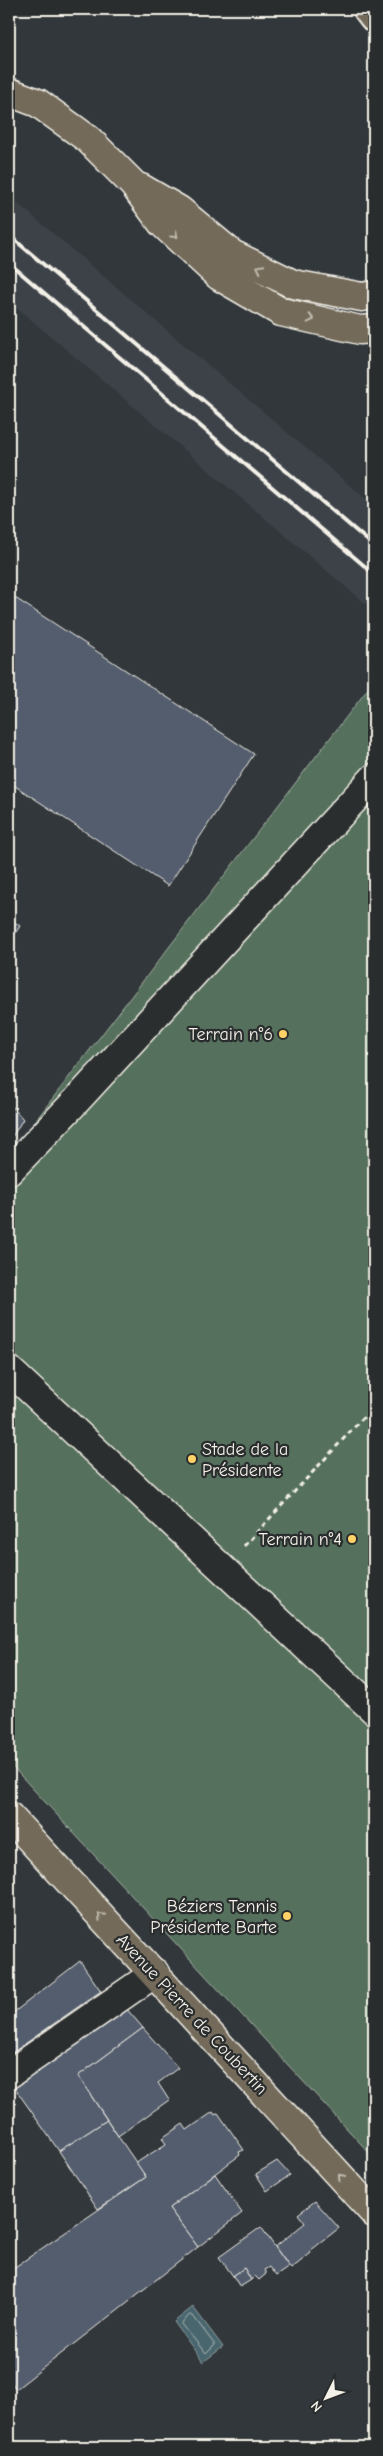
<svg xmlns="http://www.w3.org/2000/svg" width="383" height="2456" viewBox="0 0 383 2456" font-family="'Comic Neue',sans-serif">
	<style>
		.built { fill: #3c424a }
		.green { fill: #556f5d; stroke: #a4b0a2 }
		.water { fill: #4a666e; stroke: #8e9e9f }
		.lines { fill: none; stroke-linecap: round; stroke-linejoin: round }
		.shore { stroke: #b0b9b7; stroke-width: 1 }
		.building { fill: #535d6e; stroke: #f4f1e8 }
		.minor-casing { stroke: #f4f1e8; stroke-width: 31 }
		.major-casing { stroke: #f4f1e8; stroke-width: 31 }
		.path { stroke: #f4f1e8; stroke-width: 3; stroke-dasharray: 5 4; stroke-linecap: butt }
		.minor { stroke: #2a2d2e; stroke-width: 28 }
		.major { stroke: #736b5a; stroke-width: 28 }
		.rail { stroke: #f4f1e8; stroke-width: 4 }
		.oneway { stroke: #c0bbaf }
		.poi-dot { fill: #ffd166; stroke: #2a2d2e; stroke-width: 2 }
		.labels { text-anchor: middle; stroke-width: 4.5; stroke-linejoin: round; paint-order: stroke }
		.poi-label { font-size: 18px; fill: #f4f1e8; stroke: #2a2d2e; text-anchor: end }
		.street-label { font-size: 18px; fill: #f4f1e8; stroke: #2a2d2e }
	</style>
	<rect width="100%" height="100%" fill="#32373b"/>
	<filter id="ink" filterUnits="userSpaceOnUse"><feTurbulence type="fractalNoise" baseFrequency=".02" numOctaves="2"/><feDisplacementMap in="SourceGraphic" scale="10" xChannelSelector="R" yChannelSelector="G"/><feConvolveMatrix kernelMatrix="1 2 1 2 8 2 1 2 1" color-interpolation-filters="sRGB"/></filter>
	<g filter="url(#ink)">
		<path class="built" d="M9,196L374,506V611L9,301Z"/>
		<path class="green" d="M374,681V2158L9,1763V1155Z"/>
		<path class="water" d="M193,2307L223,2347L203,2362L174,2322Z"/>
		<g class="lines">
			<path class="shore" d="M190,2315L193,2316L215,2345L206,2354L182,2324Z"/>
		</g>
		<g class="building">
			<path d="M9,594L254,754L168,886L9,782Z"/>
			<path d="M9,918L20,926L9,943Z"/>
			<path d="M9,1103L23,1119L9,1142Z"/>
			<path d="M80,1961L101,1991L9,2055V2016Z"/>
			<path d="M124,2006L143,2028L78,2076L107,2120L59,2151L12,2084Z"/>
			<path d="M143,2028L178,2068L158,2083L169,2100L118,2136L78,2076Z"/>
			<path d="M213,2112L215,2115L218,2113L244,2150L239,2152L240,2155L169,2208L198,2247L16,2389L9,2379V2271L146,2177L136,2163L166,2144L162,2138L183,2124L187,2130Z"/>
			<path d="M107,2120L146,2177L98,2209L59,2151Z"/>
			<path d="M277,2161L290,2175L267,2191L256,2174Z"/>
			<path d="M215,2174L242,2213L198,2247L169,2208Z"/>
			<path d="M315,2201L339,2228L310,2251L311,2253L291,2269L275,2247L305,2223L298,2214Z"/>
			<path d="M261,2227L289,2267L276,2276L269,2267L264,2270L266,2274L259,2280L255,2276L251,2280L244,2268L233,2276L219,2257Z"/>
			<path d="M244,2268L251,2280L240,2287L233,2276Z"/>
		</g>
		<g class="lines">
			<defs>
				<g id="minor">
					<path d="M9,1171L78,1099L374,778"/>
					<path d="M9,1370L374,1710"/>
					<path d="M9,2074L155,1973"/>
				</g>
				<g id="major">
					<path d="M367,9L374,18"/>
					<path d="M9,92L38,103L88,139L133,184L162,223L219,276L281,312L360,330L374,329"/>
					<path d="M141,188L179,210L232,254L293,284L362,297L374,295"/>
					<path d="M9,1816L374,2213"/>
				</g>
			</defs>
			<use href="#minor" class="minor-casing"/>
			<use href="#major" class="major-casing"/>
			<path class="path" d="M244,1546L374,1406"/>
			<use href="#minor" class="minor"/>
			<use href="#major" class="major"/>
			<g class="rail">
				<path d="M9,235L374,546"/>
				<path d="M9,263L374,574"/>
			</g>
		</g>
		<defs><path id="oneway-chevron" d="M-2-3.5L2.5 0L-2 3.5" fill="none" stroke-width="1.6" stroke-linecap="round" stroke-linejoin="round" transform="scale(1.25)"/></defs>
		<g class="oneway">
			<use href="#oneway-chevron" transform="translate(175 235) rotate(43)"/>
			<use href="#oneway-chevron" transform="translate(260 268) rotate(-154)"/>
			<use href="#oneway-chevron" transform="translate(311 319) rotate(13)"/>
			<use href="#oneway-chevron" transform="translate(101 1916) rotate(-133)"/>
			<use href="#oneway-chevron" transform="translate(341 2177) rotate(-132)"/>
		</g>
	</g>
	<g class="poi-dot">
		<circle cx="283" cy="1034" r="5"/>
		<circle cx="192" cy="1459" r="5"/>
		<circle cx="352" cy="1539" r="5"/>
		<circle cx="287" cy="1916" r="5"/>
	</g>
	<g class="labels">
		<g class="poi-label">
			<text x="273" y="1040">Terrain n°6</text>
			<text x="202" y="1455" text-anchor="start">Stade de la<tspan x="202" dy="21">Présidente</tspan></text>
			<text x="342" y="1545">Terrain n°4</text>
			<text x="277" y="1912">Béziers Tennis<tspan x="277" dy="21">Présidente Barte</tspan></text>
		</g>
		<g class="street-label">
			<text transform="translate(192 2014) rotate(47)" y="6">Avenue Pierre de Coubertin</text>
		</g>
	</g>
	<rect width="383" height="2456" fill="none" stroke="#2a2d2e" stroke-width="30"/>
	<rect x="15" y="15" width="353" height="2426" fill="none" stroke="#f4f1e8" stroke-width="2" filter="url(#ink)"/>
	<g transform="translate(326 2398) rotate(228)" stroke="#2a2d2e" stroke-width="4" paint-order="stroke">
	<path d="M0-4L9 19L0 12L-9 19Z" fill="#f4f1e8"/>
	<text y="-8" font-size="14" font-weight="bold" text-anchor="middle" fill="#f4f1e8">N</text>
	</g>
</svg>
